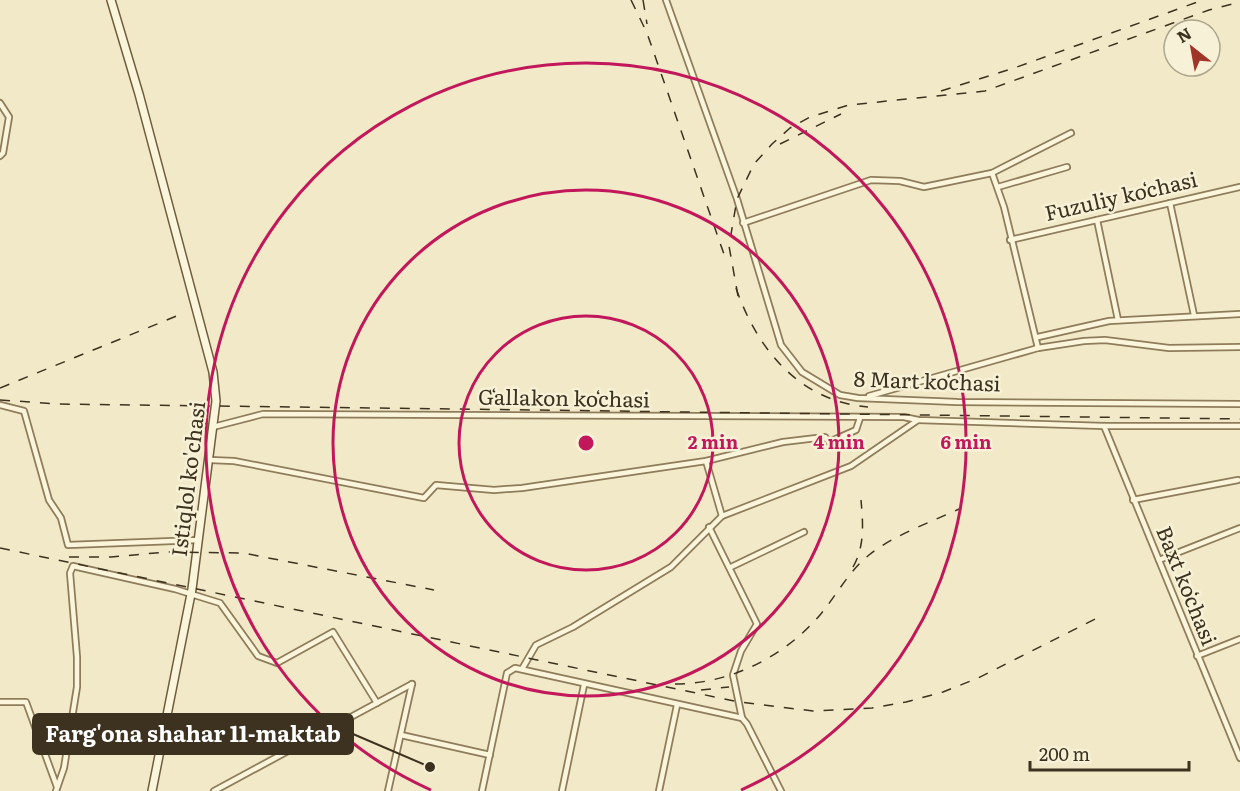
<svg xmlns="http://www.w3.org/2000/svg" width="1240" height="791" viewBox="0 0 1240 791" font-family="Literata,serif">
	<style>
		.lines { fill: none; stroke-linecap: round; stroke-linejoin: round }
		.street-casing { stroke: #8e7c5b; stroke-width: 8 }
		.secondary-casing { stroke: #6f5d3e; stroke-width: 10 }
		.street { stroke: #faf5db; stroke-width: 4.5 }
		.secondary { stroke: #faf5db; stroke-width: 7 }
		.rail { stroke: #3d321f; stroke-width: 1.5; stroke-dasharray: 10 10; stroke-linecap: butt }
		.ring { fill: none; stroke: #c2185b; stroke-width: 3 }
		.labels { text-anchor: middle; stroke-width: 5; stroke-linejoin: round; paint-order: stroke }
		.street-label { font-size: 21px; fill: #3d321f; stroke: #f7f2d7 }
		.centre { fill: #c2185b; stroke: #f7f2d7; stroke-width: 3 }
		.ring-label { font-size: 18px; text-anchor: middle; font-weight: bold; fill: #c2185b; stroke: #f7f2d7; stroke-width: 5; stroke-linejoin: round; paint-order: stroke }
		.leader { fill: none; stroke: #3d321f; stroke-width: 2 }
		.callout-dot { fill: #3d321f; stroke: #f7f2d7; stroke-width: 2 }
		.callout { fill: #3d321f; stroke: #3d321f; stroke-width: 2 }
		.callout-label { font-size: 22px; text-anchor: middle; font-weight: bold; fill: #fff }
	</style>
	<rect width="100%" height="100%" fill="#f1e9c7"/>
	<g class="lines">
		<defs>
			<g id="street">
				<path d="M666,0L737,199L781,345L802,372L840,395L858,398L957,402L1240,404"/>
				<path d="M0,103L9,117L3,153L0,156"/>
				<path d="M992,173L1004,207L1038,348"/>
				<path d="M998,187L1067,167"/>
				<path d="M1170,203L1194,315"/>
				<path d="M1097,220L1118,320"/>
				<path d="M743,223L871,180L900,181L924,187L992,173L1071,133"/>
				<path d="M1010,240L1240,187"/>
				<path d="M1038,337L1109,321L1240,314"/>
				<path d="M869,396L1038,348L1084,341L1105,340L1169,348L1240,347"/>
				<path d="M0,405L24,411L49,500L61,518L68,545L199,540"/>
				<path d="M1104,426L1240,758"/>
				<path d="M213,427L263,414L904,417L918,420L1104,426H1240"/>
				<path d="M210,460L234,461L424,498L436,485L494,490L522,488L706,461L783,442L825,437L829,442L856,430L860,418"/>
				<path d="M706,461L722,516"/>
				<path d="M1133,500L1238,480"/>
				<path d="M709,527L757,624L741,651L733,675L742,718"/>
				<path d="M1159,560L1240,528"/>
				<path d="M731,567L804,532"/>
				<path d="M1197,656L1240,639"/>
				<path d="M522,669L536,645L573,627L671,567L722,516L851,466L918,420"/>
				<path d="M0,702H26L57,787"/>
				<path d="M401,735L490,755"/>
				<path d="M56,791L64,768L77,687V657L70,573L73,566L175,589L220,603L258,656L277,663L333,632L377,703"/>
				<path d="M214,791L412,684"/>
				<path d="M388,791L412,684"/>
				<path d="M482,791L507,673L515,668L742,718L747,724L781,791"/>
				<path d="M562,791L584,685"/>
				<path d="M659,791L677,705"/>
			</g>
			<path id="secondary" d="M111,0L139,94L213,372L216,401L192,589L152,791"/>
		</defs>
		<use href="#street" class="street-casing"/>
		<use href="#secondary" class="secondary-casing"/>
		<use href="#street" class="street"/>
		<use href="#secondary" class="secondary"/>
		<g class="rail">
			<path d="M631,0L647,33L726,260"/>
			<path d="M643,0L647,24"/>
			<path d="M941,91L1017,67L1203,0"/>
			<path d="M780,144L841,114"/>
			<path d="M736,288C757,349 799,401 868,407"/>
			<path d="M738,296L729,246L737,199L754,164L772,144L790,128L810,117L849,105L985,91L1209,10L1240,2"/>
			<path d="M0,388L184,313"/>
			<path d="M0,400L59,404L1240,419"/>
			<path d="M0,548L739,702L813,711L872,708L906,702L943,692L978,678L1103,615"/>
			<path d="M69,557H111L167,552L243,553L434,590"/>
			<path d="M853,567C865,546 863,523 861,500"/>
			<path d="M675,684C730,684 784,657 820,615C836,596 849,571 869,555C892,536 931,522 959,509"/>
			<path d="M701,690L729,687"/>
		</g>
	</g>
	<g class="ring">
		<circle cx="586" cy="443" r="127"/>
		<circle cx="586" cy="443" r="253"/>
		<path d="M431 790A380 380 0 1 1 741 790"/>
	</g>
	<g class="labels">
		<g class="street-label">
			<text transform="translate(1121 197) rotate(-13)" y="7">Fuzuliy koʻchasi</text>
			<text transform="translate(927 382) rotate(2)" y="7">8 Mart koʻchasi</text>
			<text transform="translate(564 399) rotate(1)" y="7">Gʻallakon koʻchasi</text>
			<text transform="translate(189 479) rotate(-83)" y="7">Istiqlol ko'chasi</text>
			<text transform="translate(1186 586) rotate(68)" y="7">Baxt koʻchasi</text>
		</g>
	</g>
	<circle cx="586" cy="443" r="9" class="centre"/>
	<g class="ring-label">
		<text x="713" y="449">2 min</text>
		<text x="839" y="449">4 min</text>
		<text x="966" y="449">6 min</text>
	</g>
	<path class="leader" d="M430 767L353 734"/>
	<circle class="callout-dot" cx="430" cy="767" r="6"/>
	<rect class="callout" x="33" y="714" width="320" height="40" rx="6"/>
	<g class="callout-label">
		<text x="193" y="742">Farg'ona shahar 11-maktab</text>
	</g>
	<g transform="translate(1192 48) rotate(329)"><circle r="28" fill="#f7f2d7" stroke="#ada58d" stroke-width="1.5"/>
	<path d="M0-4.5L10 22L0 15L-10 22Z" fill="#a03628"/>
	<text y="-9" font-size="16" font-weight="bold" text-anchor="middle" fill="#3d321f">N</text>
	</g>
	<path d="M1030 761v9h159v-9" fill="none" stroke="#3d321f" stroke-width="3"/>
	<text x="1039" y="761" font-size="18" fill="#3d321f" stroke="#f7f2d7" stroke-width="4.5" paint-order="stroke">200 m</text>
</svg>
